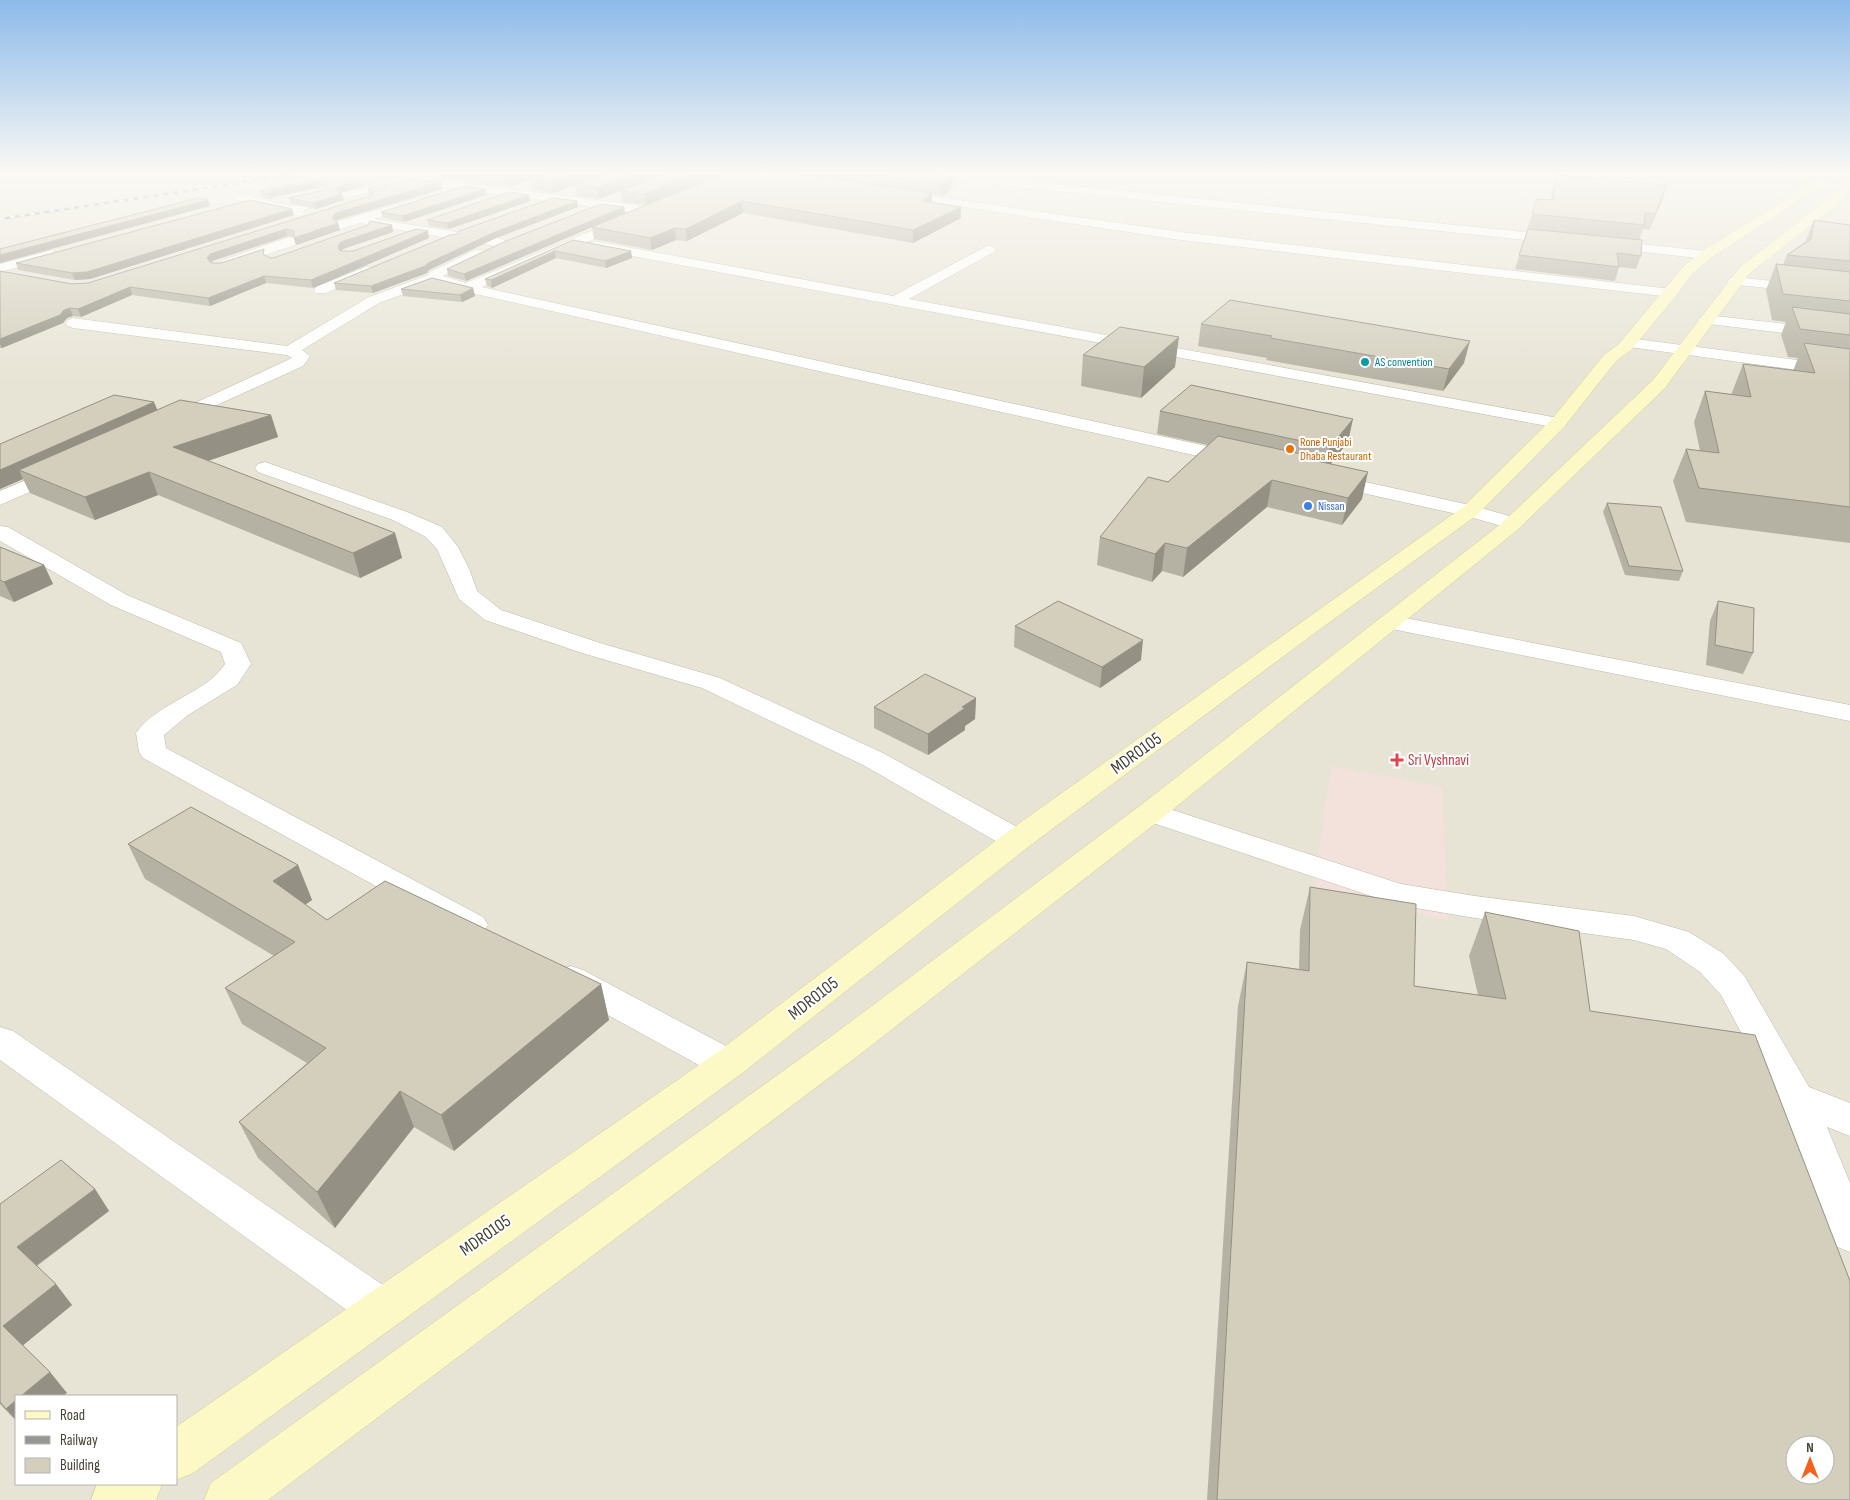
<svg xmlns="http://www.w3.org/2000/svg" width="1850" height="1500" viewBox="0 0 1850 1500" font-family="'Sofia Sans Condensed',sans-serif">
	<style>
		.residential { fill: #e7e4d5; fill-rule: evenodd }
		.medical { fill: #f3e2db }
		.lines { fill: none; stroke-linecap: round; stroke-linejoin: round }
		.stream { fill: #a5c4ee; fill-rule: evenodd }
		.street-casing { stroke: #bebbaa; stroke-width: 1 }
		.secondary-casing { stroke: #d2cd98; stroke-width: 1 }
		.street { fill: #fff; fill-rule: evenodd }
		.secondary { fill: #fdf9c7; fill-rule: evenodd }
		.rail-casing { stroke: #969696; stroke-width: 2.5 }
		.rail { stroke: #fff; stroke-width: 2; stroke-dasharray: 5; stroke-linecap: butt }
		.wall { fill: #b6b2a3 }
		.shaded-wall { fill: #949184 }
		.building { fill: #d4cfbd; stroke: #949184; fill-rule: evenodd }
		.culture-dot { fill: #0f9aa8; stroke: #fff; stroke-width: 2 }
		.food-dot { fill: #e8710a; stroke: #fff; stroke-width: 2 }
		.shop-dot { fill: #3f7fe0; stroke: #fff; stroke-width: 2 }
		.health-dot { fill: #e0444e; stroke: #fff; stroke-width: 2 }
		.labels { text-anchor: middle; stroke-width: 4; stroke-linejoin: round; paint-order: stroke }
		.far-culture-label { font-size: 12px; fill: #0d838f; stroke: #fff; text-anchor: start }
		.far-food-label { font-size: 12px; fill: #c56008; stroke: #fff; text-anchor: start }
		.far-shop-label { font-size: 12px; fill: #366cbe; stroke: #fff; text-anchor: start }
		.health-label { font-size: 15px; fill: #be3a42; stroke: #fff; text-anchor: start }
		.near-street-label { font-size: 18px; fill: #464336; stroke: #fff }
	</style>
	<rect width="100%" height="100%" fill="#f3f2e7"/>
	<path class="residential" d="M0,174H1850V1500H0ZM16,1396H176V1484H16ZM1795,1445H1825V1475H1795Z"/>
	<path class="medical" d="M1331,766L1442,787L1448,921L1314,886Z"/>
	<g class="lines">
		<path class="stream" d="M1768,174H1779L1780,175L1778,176Z"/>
		<defs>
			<g id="street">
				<path d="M920,174H958L1563,236L1569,240L1563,244L926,177Z"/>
				<path d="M415,177L636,205L642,209L636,213L415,183L399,184L304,210L303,215L299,216L236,200L234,198L240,194L291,206L399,178Z"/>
				<path d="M896,191L1181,232L1671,289L1676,290L1678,293L1676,296L1671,297L1181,240L892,196L890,194L892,192Z"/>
				<path d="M418,198L424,202L422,205L374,219L502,239L508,243L502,247L359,223L233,266L228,267L221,263L223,260L325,225Z"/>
				<path d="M627,216L631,217L633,220L631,223L482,287L1238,453L1245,455L1248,459L1245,463L1238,465L467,292L434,283L379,303L302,350L310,356L303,366L173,425L167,424L164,420L167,416L292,358L287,355L73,328L68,326L65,323L68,320L73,318L287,346L369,297L428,275L430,272L475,250H485L487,253L485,256L443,276L466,283Z"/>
				<path d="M1604,240L1706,251L1713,255L1706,259L1599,247L1597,244L1599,241Z"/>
				<path d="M594,241L893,296L989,245L996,249L994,252L909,299L1558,418L1564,419L1567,423L1564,427L1558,428L589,248L587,245Z"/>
				<path d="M52,250L59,254L57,257L0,272V264Z"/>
				<path d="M368,266L375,270L373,273L326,293H316L314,290L316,287Z"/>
				<path d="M1735,277L1850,289V297L1730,284L1728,281L1730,278Z"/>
				<path d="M1706,315L1850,331V341L1701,323L1698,320L1701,317Z"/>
				<path d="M1628,338L1850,367V377L1622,346L1620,343L1622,340Z"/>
				<path d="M265,462L407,512L442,527L458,547L470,571L477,591L501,610L600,643L720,678L883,753L1028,833L1032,840L1028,847L1017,850L1006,847L863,765L702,688L582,653L485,620L459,599L437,549L426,537L393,520L258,472L255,468L258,464Z"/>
				<path d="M62,465L69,467L72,471L69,475L0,505V491Z"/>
				<path d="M1329,474L1470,505L1520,519L1524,523L1520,527L1513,529L1466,516L1322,484L1319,480L1322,476Z"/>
				<path d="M0,526L8,527L127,595L241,643L251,664L237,685L188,715L164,735L166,748L483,917L488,925L483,933L472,937L461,933L143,758L139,752L136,733C158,702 207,693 225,664L221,652L111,605L0,541Z"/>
				<path d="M1390,615L1850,705V721L1382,627L1378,622L1382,617Z"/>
				<path d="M1151,803L1401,884L1475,896L1634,916L1689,932L1724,954L1745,977L1809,1087L1850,1103V1136L1827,1127L1850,1183V1252L1835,1246L1778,1101L1721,995L1700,972L1666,949L1634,940L1475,918L1398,905L1141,819L1136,812L1141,805Z"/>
				<path d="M571,966L583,970L741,1054L746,1064L741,1074L728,1079L715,1074L559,988L554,979L559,970Z"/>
				<path d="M0,1027L13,1031L396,1294L403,1309L396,1324L381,1330L366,1324L0,1060Z"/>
			</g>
			<g id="secondary">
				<path d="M1821,174H1834L1809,194L1711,258L1692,274L1676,296L1631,350L1616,361L1564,427L1477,515L1316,632L1028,847L741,1074L193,1473L176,1480V1427L715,1054L1006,833L1463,507L1552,419L1604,355L1619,344L1682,268L1701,252L1801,190Z"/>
				<path d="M1850,181V191L1838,204L1750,273L1665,388L1516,531L1161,819L859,1055L268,1500H204L211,1483L833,1035L1141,805L1502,523L1653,380L1740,267L1830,198L1846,182Z"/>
				<path d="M97,1484H162L156,1500H91Z"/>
			</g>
		</defs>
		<use href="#street" class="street-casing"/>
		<use href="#secondary" class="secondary-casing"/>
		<use href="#street" class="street"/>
		<use href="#secondary" class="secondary"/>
		<defs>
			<path id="rail" d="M0,219L299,174"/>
		</defs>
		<use href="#rail" class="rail-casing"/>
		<use href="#rail" class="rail"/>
	</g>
	<g class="wall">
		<path d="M441,174H606L599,199L577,196L575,185L553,193L533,190L531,180L509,187L442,178Z"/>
		<path d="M664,174H722L646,205L622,202L621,191Z"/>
		<path d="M723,174H929L953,177L952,188L943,196L932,194V202L961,218L913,243L743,213L687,241L676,240L652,250L594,239L592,227L466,281L448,276L447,269L624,207L625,213L593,226Z"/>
		<path d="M1557,175L1662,200L1649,230L1643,229L1639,240L1641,256L1636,269L1619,267L1615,281L1515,269L1532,214L1551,200L1552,190Z"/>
		<path d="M329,177L362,186L340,193L344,200L316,209L291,204L289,198L324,190L325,188L321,187L273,197L270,200L262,197L260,191Z"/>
		<path d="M368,188L442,189L337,220V222L338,223L340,230L296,245L294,238L288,236L212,261L211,263H221L266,256L270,258L276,257L392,225L393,232L343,249L342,251H353L429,238L313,288L266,283L210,306L132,295L81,317L73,316L67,318L63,323L2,348H0V271L72,284L88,283L370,196L371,195L369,194Z"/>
		<path d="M486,195L404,222L383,218L381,212Z"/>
		<path d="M530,201L449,229L429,226L427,220Z"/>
		<path d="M577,201L578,207L496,238L429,270L427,273L373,293L336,290L334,283L457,234Z"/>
		<path d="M294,215L90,279L75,280L18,270L16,263Z"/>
		<path d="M1814,220L1850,225V543L1686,522L1673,481L1686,449L1700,451L1694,422L1705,391L1731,395L1743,364L1793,371L1798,358L1788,357L1781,335L1786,322L1772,320L1766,290L1776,264L1783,265L1787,255L1805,242Z"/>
		<path d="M573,240L631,251L632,258L606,268L556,258L492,288L487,286L485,279Z"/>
		<path d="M473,288L475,296L462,302L403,296L401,289Z"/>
		<path d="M1201,324L1464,363L1443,391L1266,360L1267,358L1198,346Z"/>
		<path d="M1083,355L1175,367L1141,398L1081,386Z"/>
		<path d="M157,410L271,415L278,437L208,461L395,533L402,558L360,578L158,495L95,520L30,493L23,479L0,489V444Z"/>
		<path d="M1160,411L1348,442L1331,464L1362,499L1342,525L1267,507L1183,577L1162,571L1152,582L1097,565L1100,537L1168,482L1208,445L1157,434Z"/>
		<path d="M1607,503L1683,571L1679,581L1625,575L1603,512Z"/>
		<path d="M0,547L44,565L53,584L14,602L0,596Z"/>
		<path d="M1718,601L1753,653L1743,674L1706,665L1710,621Z"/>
		<path d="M1015,626L1141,660L1100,688L1014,647Z"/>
		<path d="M976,698L975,719L965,726V730L928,755L874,728V707Z"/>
		<path d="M128,844L298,865L312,900L305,905L327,920L601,984L609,1020L454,1151L414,1127L335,1228L258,1158L239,1122L307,1063L242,1024L225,988L274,956L145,879Z"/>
		<path d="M1310,887L1414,986L1478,995L1469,956L1485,912L1590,1011L1850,1500H1207L1238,1006L1247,962L1299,969L1300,930Z"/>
		<path d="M95,1189L109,1211L37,1266L72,1305L23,1345L67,1393L16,1396V1421L0,1404V1204Z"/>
	</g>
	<g class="shaded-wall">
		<path d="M513,174H547L509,187L507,176Z"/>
		<path d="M574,174H605L553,193L551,182Z"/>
		<path d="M634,174H664L599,199L597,188Z"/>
		<path d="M694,174H722L646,205L644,194Z"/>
		<path d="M953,177L952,188L943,196V184Z"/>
		<path d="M360,180L362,186L340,193L342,194L344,200L316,209L314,203L338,187Z"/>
		<path d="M319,181L321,187L273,197L270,200L268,194L271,191Z"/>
		<path d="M441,182L442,189L337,220L335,224L338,223L340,230L296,245L294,238L336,213Z"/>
		<path d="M1667,185L1662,200L1649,230L1655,214Z"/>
		<path d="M485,189L486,195L404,222L402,216Z"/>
		<path d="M932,193V205L922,201Z"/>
		<path d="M529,195L530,201L449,229L447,223Z"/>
		<path d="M208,200L210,206L0,263V255Z"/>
		<path d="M577,201L578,207L496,238L429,270L427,273L373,293L371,286L428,263L495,232Z"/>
		<path d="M742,201L743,213L687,241L686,229Z"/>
		<path d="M624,207L625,213L466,281L464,274Z"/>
		<path d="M961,207V218L913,243V230Z"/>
		<path d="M292,209L294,215L90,279L75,280L72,273Z"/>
		<path d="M392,225L393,232L343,249L340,253L338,246L341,242Z"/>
		<path d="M675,228L676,240L652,250L650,238Z"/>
		<path d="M286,229L288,236L212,261L209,265L207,258L210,254Z"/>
		<path d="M428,231L429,238L313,288L311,280Z"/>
		<path d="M555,251L556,258L492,288L491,280Z"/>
		<path d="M631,251L632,258L606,268L605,261Z"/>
		<path d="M264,276L266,283L210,306L208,298Z"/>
		<path d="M130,287L132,295L81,317L78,309Z"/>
		<path d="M473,288L475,296L462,302L460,295Z"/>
		<path d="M70,308L73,316L67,318L63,323L2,348L0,344V339Z"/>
		<path d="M1179,337L1175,367L1141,398L1144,367Z"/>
		<path d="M1470,341L1464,363L1443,391L1449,369Z"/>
		<path d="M154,402L160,416L19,470L23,479L0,489V470Z"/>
		<path d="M271,415L278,437L181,470L173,447Z"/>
		<path d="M1353,419L1348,442L1325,471L1330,447Z"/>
		<path d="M149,472L158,495L95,520L85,497Z"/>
		<path d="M1368,472L1362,499L1342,525L1348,498Z"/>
		<path d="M1272,480L1267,507L1183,577L1187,548Z"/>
		<path d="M395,533L402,558L360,578L353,553Z"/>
		<path d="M1165,543L1162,571L1152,582L1155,554Z"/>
		<path d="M44,565L53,584L14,602L4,582Z"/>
		<path d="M1143,640L1141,660L1100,688L1102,667Z"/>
		<path d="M976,698L975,719L965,726V730L928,755V734L962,707Z"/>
		<path d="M298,865L312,900L288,916L273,881Z"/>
		<path d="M601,984L609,1020L454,1151L441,1115Z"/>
		<path d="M400,1091L414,1127L335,1228L317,1192Z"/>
		<path d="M95,1189L109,1211L33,1268L17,1247Z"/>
		<path d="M56,1284L72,1305L21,1347L3,1326Z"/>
		<path d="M50,1372L67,1393L63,1396H21Z"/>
		<path d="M16,1400V1420L6,1409Z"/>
	</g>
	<g class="building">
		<path d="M490,174H513L507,176Z"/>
		<path d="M546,174H574L551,182L531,179Z"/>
		<path d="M606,174H634L597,188L575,185Z"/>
		<path d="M664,174H694L644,194L621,191Z"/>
		<path d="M723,174H798L932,193L922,201L961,207L913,230L742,201L686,229L675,228L650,238L592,227Z"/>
		<path d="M869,174H929L953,177L943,184Z"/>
		<path d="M1557,175L1667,185L1655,214L1645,213L1644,225L1532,214L1537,199L1553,200Z"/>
		<path d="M329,177L343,181L352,179L360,180L338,187L336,190L342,194L314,203L289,198L324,190L327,186L324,182L319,181L271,191L268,194L260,191Z"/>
		<path d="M411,179L441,182L336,213L332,218L338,223L294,238V231L286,229L210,254L207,258L211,263H221L264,249L263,254L270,258L276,257L368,225L370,221L392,225L341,242L338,246L340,251H353L416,229L428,231L311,280L264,276L208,298L130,287L78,309L70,308L64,310L60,315L0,339V271L72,284L88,283L370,196L373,192L368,188Z"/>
		<path d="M465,186L485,189L402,216L381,212Z"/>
		<path d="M509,192L529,195L447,223L427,220Z"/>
		<path d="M198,198L208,200L0,255V249Z"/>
		<path d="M553,198L577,201L495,232L428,263L425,266L371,286L334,283L450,235L457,234L459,231Z"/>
		<path d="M250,200L292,209L87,272L72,273L16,263Z"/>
		<path d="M601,204L624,207L464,274L447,269L506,241Z"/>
		<path d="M1814,220L1850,225V261L1787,255L1811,239Z"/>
		<path d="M1528,229L1642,240L1641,256L1617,253L1619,267L1519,255Z"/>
		<path d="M573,240L631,251L605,261L555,251L491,280L485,279Z"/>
		<path d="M1776,264L1850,272V301L1783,294Z"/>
		<path d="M432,278L473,288L460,295L401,289Z"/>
		<path d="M1230,300L1470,341L1449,369L1270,338L1272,336L1201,324Z"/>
		<path d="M1792,307L1850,314V335L1800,329Z"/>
		<path d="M1120,327L1179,337L1144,367L1083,355Z"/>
		<path d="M1804,343L1850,349V507L1699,488L1686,449L1719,453L1705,391L1751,397L1743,364L1815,373Z"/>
		<path d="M1191,385L1353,419L1330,447L1160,411Z"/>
		<path d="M114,395L154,402L0,470V444Z"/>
		<path d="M180,400L271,415L173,447L395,533L353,553L149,472L85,497L19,470Z"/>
		<path d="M1218,436L1320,458L1317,461L1368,472L1348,498L1272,480L1187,548L1165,543L1155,554L1100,537L1148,477L1168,482Z"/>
		<path d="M1607,503L1661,507L1683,571L1629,566Z"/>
		<path d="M0,547L44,565L4,582L0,580Z"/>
		<path d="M1058,601L1143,640L1102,667L1015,626Z"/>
		<path d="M1718,601L1754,608L1753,653L1715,645Z"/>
		<path d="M925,674L976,698L962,707L965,708L928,734L874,707Z"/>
		<path d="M191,807L298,865L273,881L327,920L385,881L601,984L441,1115L400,1091L317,1192L239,1122L326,1048L225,988L295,942L128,844Z"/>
		<path d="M1310,887L1416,904L1414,986L1506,999L1485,912L1579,931L1590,1011L1755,1035L1850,1281V1500H1217L1247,962L1309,971ZM1795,1445H1825V1475H1795Z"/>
		<path d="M61,1160L95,1189L17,1247L56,1284L3,1326L50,1372L21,1396H16V1400L6,1409L0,1402V1204Z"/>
	</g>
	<linearGradient id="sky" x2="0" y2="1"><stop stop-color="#8dbaea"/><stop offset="0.45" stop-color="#faf9f4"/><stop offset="1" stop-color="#faf9f4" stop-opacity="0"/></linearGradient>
	<rect width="1850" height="384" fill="url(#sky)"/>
	<circle class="culture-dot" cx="1365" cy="362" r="5"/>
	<circle class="food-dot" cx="1290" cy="449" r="5"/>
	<circle class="shop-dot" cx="1308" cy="506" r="5"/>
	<path class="health-dot" d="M1394.5 752.5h5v5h5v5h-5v5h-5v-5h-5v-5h5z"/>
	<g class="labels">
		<g class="far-culture-label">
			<text x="1375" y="366">AS convention</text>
		</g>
		<g class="far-food-label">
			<text x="1300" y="446">Rone Punjabi<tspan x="1300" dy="14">Dhaba Restaurant</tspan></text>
		</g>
		<g class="far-shop-label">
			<text x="1318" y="510">Nissan</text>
		</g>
		<g class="health-label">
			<text x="1408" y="765">Sri Vyshnavi</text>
		</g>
		<g class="near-street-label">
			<text transform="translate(1136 753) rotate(-36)" y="6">MDR0105</text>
			<text transform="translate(813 998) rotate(-38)" y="6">MDR0105</text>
			<text transform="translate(485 1235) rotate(-35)" y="6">MDR0105</text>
		</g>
	</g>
	<rect x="15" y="1395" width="162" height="90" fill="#ffffff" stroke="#b5b4af"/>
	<rect x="25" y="1411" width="25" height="8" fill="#fdf9c7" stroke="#b5b4af"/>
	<text x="60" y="1420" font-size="15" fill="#464336">Road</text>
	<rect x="25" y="1436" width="25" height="8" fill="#969696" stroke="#b5b4af"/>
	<text x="60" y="1445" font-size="15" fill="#464336">Railway</text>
	<rect x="25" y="1458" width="25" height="15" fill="#d4cfbd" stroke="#b5b4af"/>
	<text x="60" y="1470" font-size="15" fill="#464336">Building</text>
	<g transform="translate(1810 1460)"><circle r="24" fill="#ffffff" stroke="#b5b4af"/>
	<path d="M0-4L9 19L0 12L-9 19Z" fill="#f4621d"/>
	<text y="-8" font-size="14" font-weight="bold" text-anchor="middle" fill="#464336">N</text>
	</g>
</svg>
